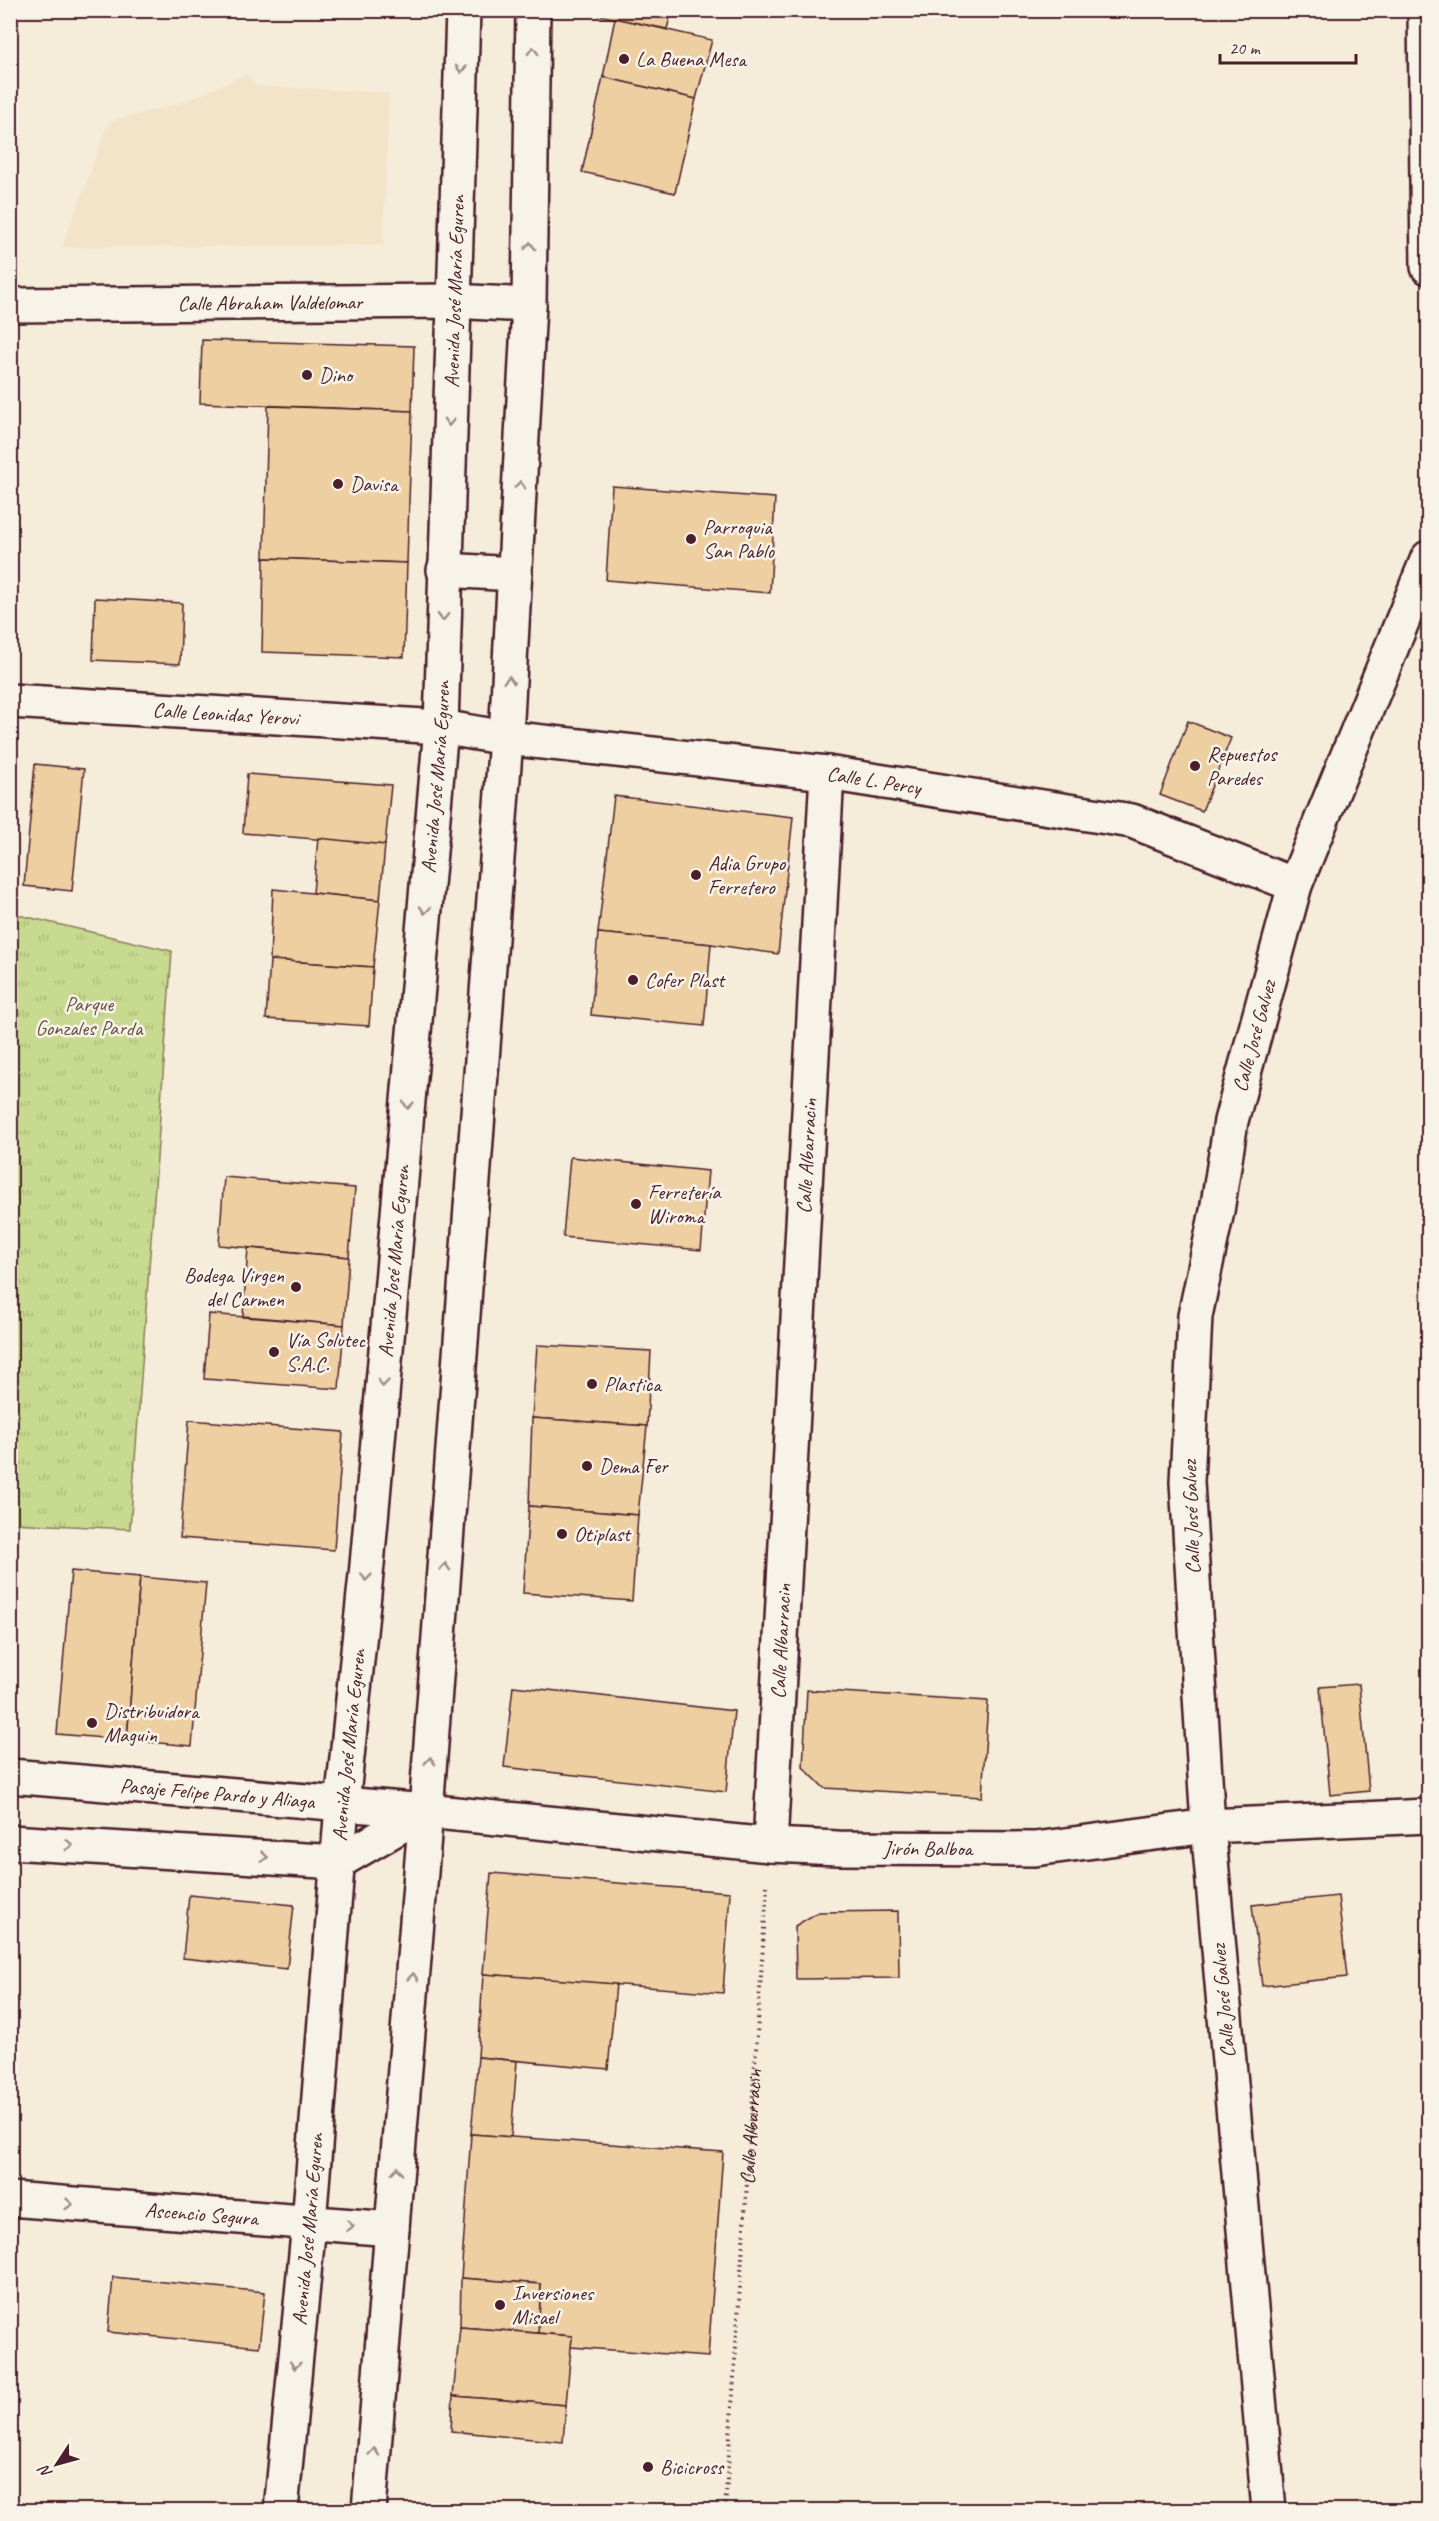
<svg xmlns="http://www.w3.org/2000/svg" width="1439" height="2521" viewBox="0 0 1439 2521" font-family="Caveat,sans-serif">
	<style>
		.built { fill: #f3e3c9 }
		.park { fill: url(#park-tufts); stroke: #887c5d; stroke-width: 1.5 }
		.building { fill: #eecfa1; stroke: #4a1f2b; stroke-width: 1.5 }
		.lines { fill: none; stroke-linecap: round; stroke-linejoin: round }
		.street-casing { stroke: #4a1f2b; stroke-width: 38 }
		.secondary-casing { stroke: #4a1f2b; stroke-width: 38 }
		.path { stroke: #4a1f2b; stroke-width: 4; stroke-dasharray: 1.5 4.5; stroke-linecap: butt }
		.street { stroke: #f7f3e8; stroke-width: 33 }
		.secondary { stroke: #f7f3e8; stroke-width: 33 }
		.oneway { stroke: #a0898a }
		.poi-dot { fill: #4a1f2b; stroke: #f7f3e8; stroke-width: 2 }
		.labels { text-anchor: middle; stroke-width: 5; stroke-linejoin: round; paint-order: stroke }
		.poi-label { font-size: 21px; fill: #4a1f2b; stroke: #f7f3e8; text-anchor: start }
		.street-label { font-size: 21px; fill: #4a1f2b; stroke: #f7f3e8 }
		.park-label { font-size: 21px; fill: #694e44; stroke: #f7f3e8 }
	</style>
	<defs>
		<pattern id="park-tufts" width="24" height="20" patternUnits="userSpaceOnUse" patternTransform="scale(1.5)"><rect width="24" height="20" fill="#c7da8f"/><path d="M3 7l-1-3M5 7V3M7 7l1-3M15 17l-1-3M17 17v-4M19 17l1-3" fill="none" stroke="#acbb7c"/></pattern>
	</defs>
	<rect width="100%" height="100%" fill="#f5ecda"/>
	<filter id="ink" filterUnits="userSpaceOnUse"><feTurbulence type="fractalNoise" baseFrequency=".0167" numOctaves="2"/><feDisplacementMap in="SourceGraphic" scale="12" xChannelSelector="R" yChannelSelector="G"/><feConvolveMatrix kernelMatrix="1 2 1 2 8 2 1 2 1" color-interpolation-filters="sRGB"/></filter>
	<g filter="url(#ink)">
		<path class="built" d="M247,74L255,86L389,93L383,245L62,247L109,122L184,102Z"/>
		<path class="park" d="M10,913L172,951L130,1529L11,1523Z"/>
		<g class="building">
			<path d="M598,10H672L667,29L598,15Z"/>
			<path d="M615,18L712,40L696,99L603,77Z"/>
			<path d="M603,77L696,99L675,193L582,172Z"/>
			<path d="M202,340L414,346L412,411L200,403Z"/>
			<path d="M268,406L412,411L407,563L264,558Z"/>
			<path d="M612,486L775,498L770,593L606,580Z"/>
			<path d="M264,558L407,563L404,657L262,652Z"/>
			<path d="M95,598L182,603L180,664L93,660Z"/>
			<path d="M1188,721L1231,738L1202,811L1160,795Z"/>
			<path d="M35,764L84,769L72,891L24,886Z"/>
			<path d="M247,774L391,785L385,845L243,833Z"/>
			<path d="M614,796L793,817L778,954L711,944L598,933Z"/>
			<path d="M318,838L385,845L380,900L313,893Z"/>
			<path d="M273,889L380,900L373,967L270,960Z"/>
			<path d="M598,933L711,944L704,1026L591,1015Z"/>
			<path d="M270,960L373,967L369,1026L266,1019Z"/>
			<path d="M570,1157L708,1171L701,1250L563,1237Z"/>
			<path d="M224,1177L355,1188L349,1257L219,1245Z"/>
			<path d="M248,1248L349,1257L344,1325L243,1316Z"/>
			<path d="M209,1314L344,1325L339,1389L204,1379Z"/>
			<path d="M537,1345L651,1351L647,1426L532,1418Z"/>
			<path d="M532,1418L647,1426L638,1515L529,1506Z"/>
			<path d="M189,1420L343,1432L334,1550L180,1538Z"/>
			<path d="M529,1506L638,1515L632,1601L523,1593Z"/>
			<path d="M71,1571L140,1577L127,1740L57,1734Z"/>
			<path d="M140,1577L206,1583L192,1746L127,1740Z"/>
			<path d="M1359,1684L1369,1791L1330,1795L1320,1687Z"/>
			<path d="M513,1686L734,1711L726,1792L504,1767Z"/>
			<path d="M807,1690L988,1701L982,1797L824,1788L803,1767Z"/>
			<path d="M491,1873L730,1892L723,1993L483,1974Z"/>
			<path d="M189,1895L294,1905L287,1969L183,1958Z"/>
			<path d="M1338,1896L1347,1977L1262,1986L1252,1905Z"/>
			<path d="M898,1911L899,1978L796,1979L795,1926L818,1912Z"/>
			<path d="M483,1974L616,1984L608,2069L478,2057Z"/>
			<path d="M478,2057L517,2061L511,2137L471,2134Z"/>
			<path d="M471,2134L723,2152L708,2357L571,2347L572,2336L538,2333L541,2284L461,2278Z"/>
			<path d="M113,2277L265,2292L259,2347L108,2332Z"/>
			<path d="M461,2278L541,2284L538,2333L460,2327Z"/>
			<path d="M460,2327L572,2336L566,2405L453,2396Z"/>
			<path d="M453,2396L566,2405L563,2442L451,2431Z"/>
		</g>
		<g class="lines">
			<defs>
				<g id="street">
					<path d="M1425,10L1428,267"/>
					<path id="s2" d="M10,305L452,301L529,305"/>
					<path id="s3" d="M10,701L441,727L506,738L827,773L1132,821L1295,885"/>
					<path id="s4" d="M10,1776L426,1811L770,1845L838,1848L1035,1849L1208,1826L1428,1816"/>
					<path d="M10,1842L338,1862L426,1811"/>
					<path id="s5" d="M770,1845L827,773"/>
					<path id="s6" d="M10,2199L392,2229"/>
					<path id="s7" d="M1269,2510L1208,1826L1187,1482L1195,1316L1217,1211L1231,1121L1295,885L1428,558"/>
				</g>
				<g id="secondary">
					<path d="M444,570L515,574"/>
					<path id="s8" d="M281,2510L309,2223L342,1805L367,1565L441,727L463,10"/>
					<path d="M369,2510L426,1811L506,738L529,305L533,10"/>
				</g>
			</defs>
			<use href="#street" class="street-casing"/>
			<use href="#secondary" class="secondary-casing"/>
			<path class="path" id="s1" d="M725,2510L767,1886"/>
			<use href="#street" class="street"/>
			<use href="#secondary" class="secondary"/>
		</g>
		<defs><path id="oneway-chevron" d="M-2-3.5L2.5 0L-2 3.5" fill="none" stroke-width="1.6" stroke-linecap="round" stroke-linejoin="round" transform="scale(1.5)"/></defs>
		<g class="oneway">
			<use href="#oneway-chevron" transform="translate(533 51) rotate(-89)"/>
			<use href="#oneway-chevron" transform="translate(461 69) rotate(92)"/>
			<use href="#oneway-chevron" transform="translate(530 246) rotate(-89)"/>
			<use href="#oneway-chevron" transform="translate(449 422) rotate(92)"/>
			<use href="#oneway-chevron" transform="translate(520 485) rotate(-87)"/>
			<use href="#oneway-chevron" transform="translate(443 617) rotate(91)"/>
			<use href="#oneway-chevron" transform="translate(509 680) rotate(-87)"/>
			<use href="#oneway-chevron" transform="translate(425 910) rotate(95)"/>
			<use href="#oneway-chevron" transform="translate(408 1105) rotate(95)"/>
			<use href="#oneway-chevron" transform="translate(383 1383) rotate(95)"/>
			<use href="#oneway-chevron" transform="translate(445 1567) rotate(-86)"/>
			<use href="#oneway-chevron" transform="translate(366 1577) rotate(96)"/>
			<use href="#oneway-chevron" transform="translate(430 1761) rotate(-86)"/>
			<use href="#oneway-chevron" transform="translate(69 1845) rotate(3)"/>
			<use href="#oneway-chevron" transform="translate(264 1857) rotate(3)"/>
			<use href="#oneway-chevron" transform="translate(413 1977) rotate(-85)"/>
			<use href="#oneway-chevron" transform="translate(397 2171) rotate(-85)"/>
			<use href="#oneway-chevron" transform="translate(69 2204) rotate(5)"/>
			<use href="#oneway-chevron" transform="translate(350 2226) rotate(5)"/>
			<use href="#oneway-chevron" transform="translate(295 2365) rotate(96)"/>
			<use href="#oneway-chevron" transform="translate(374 2452) rotate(-85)"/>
		</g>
	</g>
	<g class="poi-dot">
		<circle cx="624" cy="59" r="6"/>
		<circle cx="307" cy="375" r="6"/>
		<circle cx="338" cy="484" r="6"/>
		<circle cx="691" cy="539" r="6"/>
		<circle cx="1195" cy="766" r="6"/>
		<circle cx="696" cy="875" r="6"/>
		<circle cx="633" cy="980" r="6"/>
		<circle cx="636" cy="1204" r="6"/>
		<circle cx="296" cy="1287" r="6"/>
		<circle cx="274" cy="1352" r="6"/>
		<circle cx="592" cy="1384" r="6"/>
		<circle cx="587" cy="1466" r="6"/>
		<circle cx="562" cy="1534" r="6"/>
		<circle cx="92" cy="1723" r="6"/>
		<circle cx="500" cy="2305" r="6"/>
		<circle cx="648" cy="2467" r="6"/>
	</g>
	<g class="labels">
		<g class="poi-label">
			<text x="636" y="66">La Buena Mesa</text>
			<text x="319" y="382">Dino</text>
			<text x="350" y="491">Davisa</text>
			<text x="703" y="534">Parroquia<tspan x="703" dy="24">San Pablo</tspan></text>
			<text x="1207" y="761">Repuestos<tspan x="1207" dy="24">Paredes</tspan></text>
			<text x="708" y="870">Adia Grupo<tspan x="708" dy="24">Ferretero</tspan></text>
			<text x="645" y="987">Cofer Plast</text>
			<text x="648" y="1199">Ferretería<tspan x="648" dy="24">Wiroma</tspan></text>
			<text x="284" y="1282" text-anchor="end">Bodega Virgen<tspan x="284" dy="24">del Carmen</tspan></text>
			<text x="286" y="1347">Vía Solutec<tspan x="286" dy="24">S.A.C.</tspan></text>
			<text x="604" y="1391">Plastica</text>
			<text x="599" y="1473">Dema Fer</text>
			<text x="574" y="1541">Otiplast</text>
			<text x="104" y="1718">Distribuidora<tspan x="104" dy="24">Maguin</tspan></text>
			<text x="512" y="2300">Inversiones<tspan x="512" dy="24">Misael</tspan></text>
			<text x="660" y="2474">Bicicross</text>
		</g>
		<g class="street-label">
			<text dy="7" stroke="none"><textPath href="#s8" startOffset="2226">Avenida José María Eguren</textPath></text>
			<text dy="7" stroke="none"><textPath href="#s2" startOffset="260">Calle Abraham Valdelomar</textPath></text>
			<text dy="7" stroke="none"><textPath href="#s3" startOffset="216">Calle Leonidas Yerovi</textPath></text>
			<text dy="7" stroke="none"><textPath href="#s8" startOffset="1740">Avenida José María Eguren</textPath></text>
			<text dy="7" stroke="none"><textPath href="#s3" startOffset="868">Calle L. Percy</textPath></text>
			<text dy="7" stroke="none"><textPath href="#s7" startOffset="1484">Calle José Galvez</textPath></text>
			<text dy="7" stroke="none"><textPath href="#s5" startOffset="690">Calle Albarracin</textPath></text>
			<text dy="7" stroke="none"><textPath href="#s8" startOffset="1254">Avenida José María Eguren</textPath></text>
			<text transform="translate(1191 1517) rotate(-92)" y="7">Calle José Galvez</text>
			<text dy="7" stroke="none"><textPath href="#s5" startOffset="204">Calle Albarracin</textPath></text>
			<text dy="7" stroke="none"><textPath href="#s8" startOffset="768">Avenida José María Eguren</textPath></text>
			<text dy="7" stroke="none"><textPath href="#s4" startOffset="208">Pasaje Felipe Pardo y Aliaga</textPath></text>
			<text dy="7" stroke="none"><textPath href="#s4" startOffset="921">Jirón Balboa</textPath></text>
			<text transform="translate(1223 2001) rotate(-95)" y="7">Calle José Galvez</text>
			<text dy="7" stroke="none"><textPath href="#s1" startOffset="384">Calle Albarracin</textPath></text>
			<text dy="7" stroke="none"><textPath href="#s6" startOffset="192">Ascencio Segura</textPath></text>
			<text dy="7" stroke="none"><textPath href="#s8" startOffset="282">Avenida José María Eguren</textPath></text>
		</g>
		<g class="park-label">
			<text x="89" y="1011">Parque<tspan x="89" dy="24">Gonzales Parda</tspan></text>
		</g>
	</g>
	<rect width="1439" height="2521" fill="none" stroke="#f7f3e8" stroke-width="36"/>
	<rect x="18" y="18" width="1403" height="2485" fill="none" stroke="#4a1f2b" stroke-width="2" filter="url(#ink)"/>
	<g transform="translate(57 2464) rotate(234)" stroke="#f7f3e8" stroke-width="4.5" paint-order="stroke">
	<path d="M0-4.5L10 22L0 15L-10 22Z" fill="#4a1f2b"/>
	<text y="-9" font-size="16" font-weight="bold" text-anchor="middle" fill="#4a1f2b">N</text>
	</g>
	<path d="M1220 54v9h136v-9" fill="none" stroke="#4a1f2b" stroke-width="3"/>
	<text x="1229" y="54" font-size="18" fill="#4a1f2b" stroke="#f7f3e8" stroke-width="4.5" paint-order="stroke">20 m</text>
</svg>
